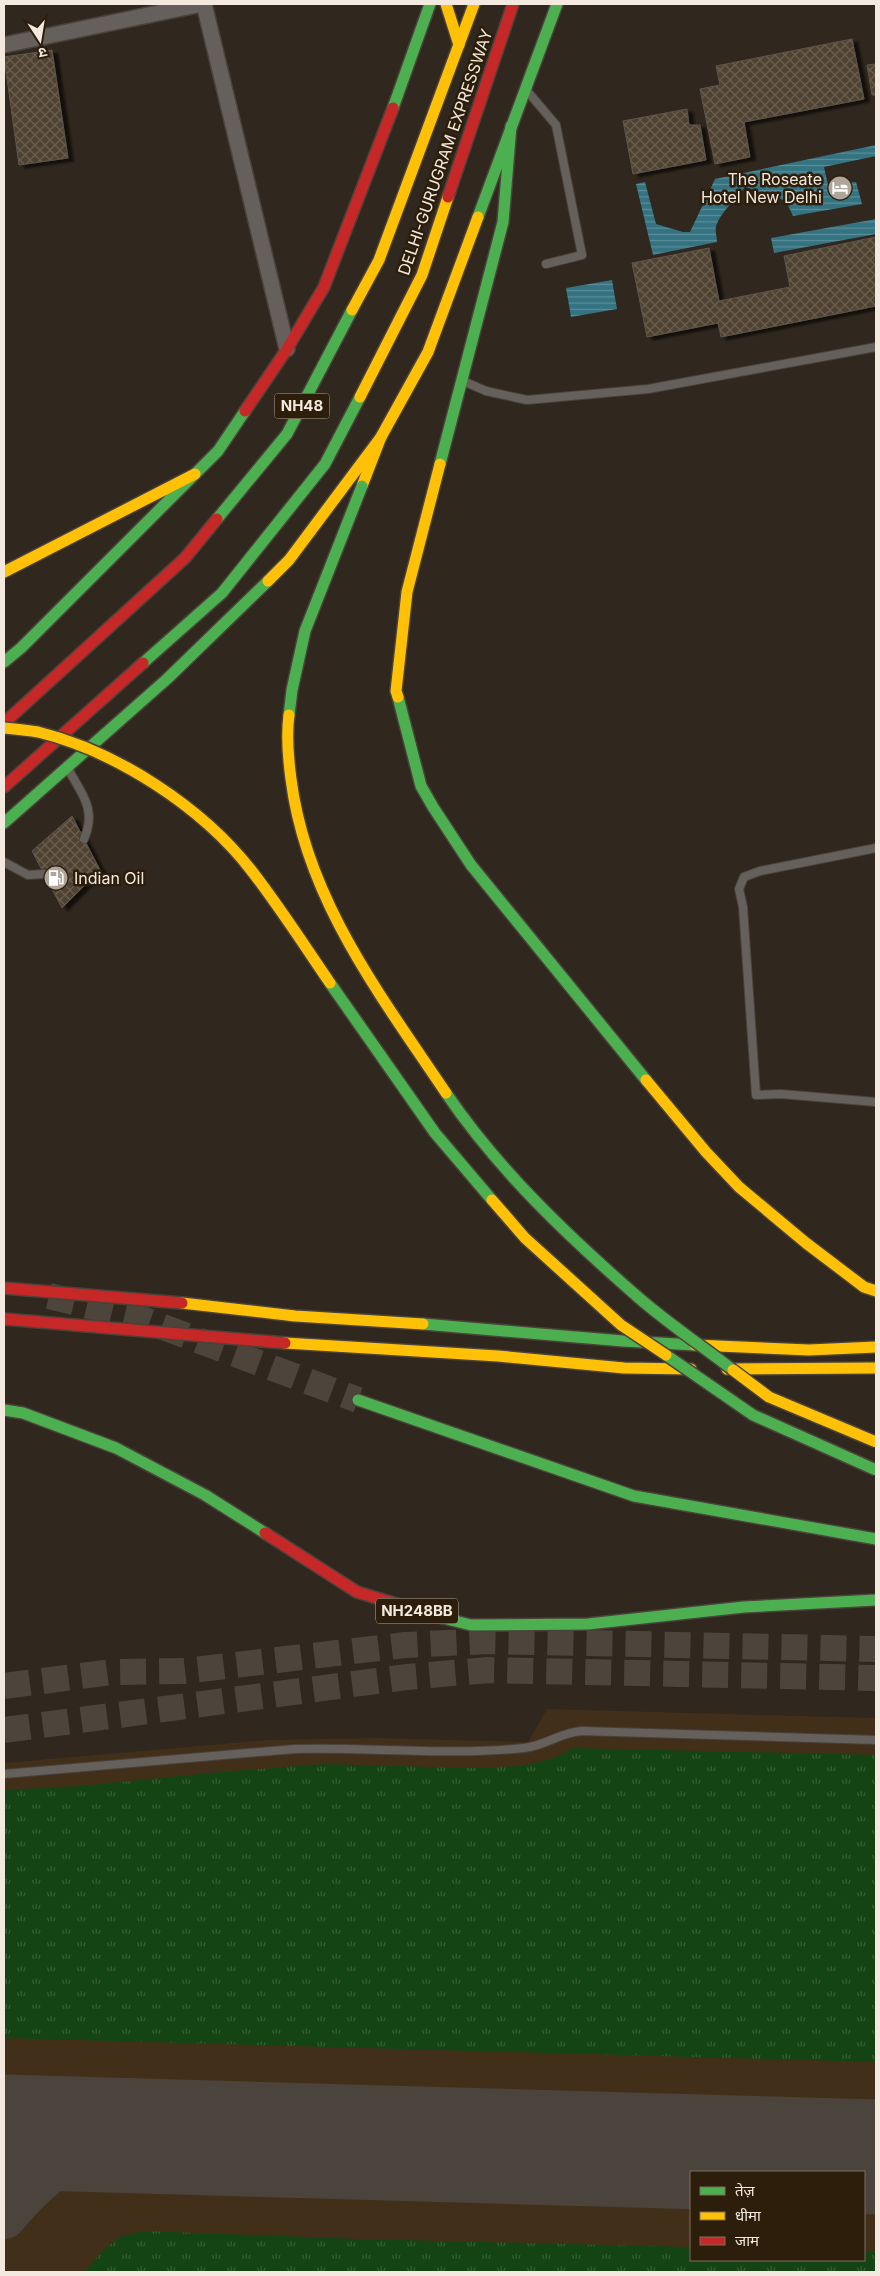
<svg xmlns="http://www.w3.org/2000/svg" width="880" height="2276" viewBox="0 0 880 2276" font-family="Inter,'Noto Sans Devanagari',sans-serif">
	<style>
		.built { fill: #412f19; fill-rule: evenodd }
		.grass { fill: url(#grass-tufts) }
		.water { fill: url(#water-rules) }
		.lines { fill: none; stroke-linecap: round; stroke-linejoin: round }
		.taxiway { stroke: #4b443c; stroke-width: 46 }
		.runway { stroke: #4b443c; stroke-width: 115 }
		.building { fill: url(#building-cross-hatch); stroke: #5d554d; filter: url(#shadow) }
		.highway-tunnel { stroke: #4d443b; stroke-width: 26; stroke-dasharray: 26 13; stroke-linecap: butt }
		.lane-casing { stroke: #4a423b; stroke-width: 10 }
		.street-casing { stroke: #4a423b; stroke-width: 18 }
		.fast-casing { stroke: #4a423b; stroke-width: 14 }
		.slow-casing { stroke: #4a423b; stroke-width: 14 }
		.jam-casing { stroke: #4a423b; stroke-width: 14 }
		.lane { stroke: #66605d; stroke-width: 8 }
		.street { stroke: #66605d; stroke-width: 15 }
		.fast { stroke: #4caf50; stroke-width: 11 }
		.slow { stroke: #ffc107; stroke-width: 11 }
		.jam { stroke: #c62828; stroke-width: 11 }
		.fast-bridge-casing { stroke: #4a423b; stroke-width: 14; stroke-linecap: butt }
		.slow-bridge-casing { stroke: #4a423b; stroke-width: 14; stroke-linecap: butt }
		.fast-bridge { stroke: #4caf50; stroke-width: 11 }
		.slow-bridge { stroke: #ffc107; stroke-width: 11 }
		.labels { text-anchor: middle; stroke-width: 5; stroke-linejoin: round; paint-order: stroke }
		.shield { fill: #2d1e0c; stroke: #b8ac9f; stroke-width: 1 }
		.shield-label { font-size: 15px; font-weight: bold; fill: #f3e9de }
		.street-label { font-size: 16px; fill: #f3e9de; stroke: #2d1e0c }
		.poi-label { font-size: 16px; fill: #f3e9de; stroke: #2d1e0c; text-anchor: end }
	</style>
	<defs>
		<pattern id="grass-tufts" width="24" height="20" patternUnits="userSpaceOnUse" patternTransform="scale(1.25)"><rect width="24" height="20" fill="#144414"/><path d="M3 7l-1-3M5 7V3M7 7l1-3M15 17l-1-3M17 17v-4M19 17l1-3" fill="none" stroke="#375f36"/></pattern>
		<pattern id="water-rules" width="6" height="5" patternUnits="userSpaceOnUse" patternTransform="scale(1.25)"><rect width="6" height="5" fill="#347381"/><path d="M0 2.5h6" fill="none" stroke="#5c8e98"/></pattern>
		<pattern id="building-cross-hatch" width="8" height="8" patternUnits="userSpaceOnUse" patternTransform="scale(1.25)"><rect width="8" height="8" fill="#504331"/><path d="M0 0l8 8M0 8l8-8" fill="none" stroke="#6a5e4e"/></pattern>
		<filter id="shadow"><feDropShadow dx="5.5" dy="3" stdDeviation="1" flood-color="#0009"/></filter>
	</defs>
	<rect width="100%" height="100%" fill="#30271e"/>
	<path class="built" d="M547,1709L876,1718V2272H4V1763L268,1740L378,1738L528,1742ZM691,2172H864V2260H691Z"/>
	<g class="grass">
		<path d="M573,1748L876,1755V2062L4,2038V1790L82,1786L210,1773L324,1764L468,1768L523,1766L554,1758Z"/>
		<path d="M144,2231L359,2239L691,2247V2260H864V2252H876V2272H84L105,2249L121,2236Z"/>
	</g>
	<g class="water">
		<path d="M876,145V156L824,167L828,185L856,182L862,204L793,216L786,201L745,187C736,200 721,211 716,226C715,231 717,238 717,242L653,255L636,184L645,182L656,224L683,232H690L715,179Z"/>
		<path d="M876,219V234L774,253L771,238Z"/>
		<path d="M612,280L617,309L571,317L566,288Z"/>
	</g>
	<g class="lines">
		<path class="taxiway" d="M4,2216C45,2166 73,2151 135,2135"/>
		<path class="runway" d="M4,2132L876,2157"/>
	</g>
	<g class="building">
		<path d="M852,39L864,99L744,122L750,157L715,164L700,89L720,85L716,66Z"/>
		<path d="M52,50L68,158L19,165L4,57Z"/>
		<path d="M876,64V95H872L867,65Z"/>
		<path d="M687,109L689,125H700L706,160L633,174L623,121Z"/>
		<path d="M876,237V306L721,337L718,323L647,337L632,263L709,248L719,301L790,287L784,256Z"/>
		<path d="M72,816L100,870L62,908L32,851Z"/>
	</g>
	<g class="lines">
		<g class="highway-tunnel">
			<path d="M49,1296L139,1318L358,1400"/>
			<path d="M4,1686L112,1672L184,1671L405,1645L488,1641L876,1649"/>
			<path d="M4,1730L407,1677L488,1670L876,1678"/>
		</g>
		<defs>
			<g id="lane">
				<path d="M528,92L556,125L582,255L546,264"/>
				<path d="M463,381L486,391L527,400L648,389L876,347"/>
				<path d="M68,769C82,794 97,810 84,839"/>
				<path d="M876,848L760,871L744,877L739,889L743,907L756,1095L781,1094L876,1102"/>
				<path d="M4,862L28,875L44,874"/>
				<path d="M4,1774L295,1749C371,1747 448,1756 524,1748C545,1746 561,1732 582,1731L876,1740"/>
			</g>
			<g id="street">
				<path d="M204,4L287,349"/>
				<path d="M4,45L202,4"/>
			</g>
			<g id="fast">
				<path d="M393,108L430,4"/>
				<path d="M478,217L557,4"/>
				<path d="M440,464L503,222L511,126"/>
				<path d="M217,519L287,434L352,310"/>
				<path d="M4,662L21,648L218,451L245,411"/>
				<path d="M143,663L222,593L325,464L360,397"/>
				<path d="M398,697L421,786L433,807L471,865L646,1080"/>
				<path d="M4,823L167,679L268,581"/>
				<path d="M423,1324L623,1341L695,1345"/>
				<path d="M358,1400L634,1496L876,1539"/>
				<path d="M4,1410L23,1413L116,1448L205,1495L265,1533"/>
				<path d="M443,1618L471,1625L588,1624L744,1607L876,1600"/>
			</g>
			<g id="slow">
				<path d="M446,4L459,45"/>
				<path d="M352,310L379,260L474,4"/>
				<path d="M360,397L422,275L448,197"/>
				<path d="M362,486L381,437"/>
				<path d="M4,572L195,474"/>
				<path d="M268,581L289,560L381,437L428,352L478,217"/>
				<path d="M398,697L396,691L407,592L440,464"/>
				<path d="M646,1080L706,1152L739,1187L806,1243L864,1287L876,1291"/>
				<path d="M182,1303L295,1316L423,1324"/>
				<path d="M285,1343L498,1356L624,1368L691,1369"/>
				<path d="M695,1345L809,1350L876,1347"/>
				<path d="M727,1369L876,1368"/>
			</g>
			<g id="jam">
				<path d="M448,197L513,4"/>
				<path d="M245,411L287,349L324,287L393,108"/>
				<path d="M4,723L185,558L217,519"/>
				<path d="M4,787L143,663"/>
				<path d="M4,1288L182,1303"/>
				<path d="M4,1319L285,1343"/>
				<path d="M265,1533L357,1592L443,1618"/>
			</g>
		</defs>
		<use href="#lane" class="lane-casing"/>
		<use href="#street" class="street-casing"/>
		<use href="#fast" class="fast-casing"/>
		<use href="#slow" class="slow-casing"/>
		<use href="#jam" class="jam-casing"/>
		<use href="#lane" class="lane"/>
		<use href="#street" class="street"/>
		<use href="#fast" class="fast"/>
		<use href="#slow" class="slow"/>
		<use href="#jam" class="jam"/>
		<defs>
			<g id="fast-bridge">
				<path d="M289,715L292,690L305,631L362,486"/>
				<path d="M330,983L435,1133L492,1200"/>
				<path d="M446,1093C499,1171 569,1237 639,1298C669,1324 702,1346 733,1370"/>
				<path d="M666,1355L753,1415L876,1470"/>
			</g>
			<g id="slow-bridge">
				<path d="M289,715C286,737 288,757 291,779C306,899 381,996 446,1093"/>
				<path d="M4,728C15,729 27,730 38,732C116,751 202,807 251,870C279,906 304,945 330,983"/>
				<path d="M492,1200L525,1238L621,1325L666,1355"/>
				<path d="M733,1370L769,1397L876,1442"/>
			</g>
		</defs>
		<use href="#fast-bridge" class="fast-bridge-casing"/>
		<use href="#slow-bridge" class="slow-bridge-casing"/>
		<use href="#fast-bridge" class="fast-bridge"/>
		<use href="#slow-bridge" class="slow-bridge"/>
	</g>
	<defs>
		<symbol id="hotel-disc" viewBox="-11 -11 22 22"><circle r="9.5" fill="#afa59b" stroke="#2d1e0c"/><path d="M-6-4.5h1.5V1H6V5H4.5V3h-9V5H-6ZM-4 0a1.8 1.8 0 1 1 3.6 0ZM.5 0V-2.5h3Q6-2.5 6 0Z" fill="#fff"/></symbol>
		<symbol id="fuel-disc" viewBox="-11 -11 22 22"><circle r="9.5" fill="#afa59b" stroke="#2d1e0c"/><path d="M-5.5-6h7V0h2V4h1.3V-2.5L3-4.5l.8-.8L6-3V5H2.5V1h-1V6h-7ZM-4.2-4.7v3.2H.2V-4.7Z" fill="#fff"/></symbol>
	</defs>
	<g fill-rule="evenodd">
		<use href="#hotel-disc" x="826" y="174" width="28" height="28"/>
		<use href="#fuel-disc" x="42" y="864" width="28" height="28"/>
	</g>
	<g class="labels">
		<g class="shield">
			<rect x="274.5" y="393.5" width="55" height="25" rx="4"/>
			<rect x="376" y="1598.5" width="82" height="25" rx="4"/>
		</g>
		<g class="shield-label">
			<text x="302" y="411">NH48</text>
			<text x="417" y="1616">NH248BB</text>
		</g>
		<g class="street-label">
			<text transform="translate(445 152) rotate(-71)" y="6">DELHI-GURUGRAM EXPRESSWAY</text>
		</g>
		<g class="poi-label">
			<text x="822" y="185">The Roseate<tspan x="822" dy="18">Hotel New Delhi</tspan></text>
			<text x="74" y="884" text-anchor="start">Indian Oil</text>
		</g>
	</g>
	<rect width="880" height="2276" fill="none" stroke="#f3e9de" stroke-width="10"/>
	<rect x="690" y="2171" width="175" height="90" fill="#2d1e0c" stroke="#7c6f60"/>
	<rect x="700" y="2187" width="25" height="8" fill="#4caf50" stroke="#7c6f60"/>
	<text x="735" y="2196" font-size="15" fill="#f3e9de">तेज़</text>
	<rect x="700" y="2212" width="25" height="8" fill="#ffc107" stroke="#7c6f60"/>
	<text x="735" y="2221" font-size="15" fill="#f3e9de">धीमा</text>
	<rect x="700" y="2237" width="25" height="8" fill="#c62828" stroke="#7c6f60"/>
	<text x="735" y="2246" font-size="15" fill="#f3e9de">जाम</text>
	<g transform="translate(40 40) rotate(168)" stroke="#2d1e0c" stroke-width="4" paint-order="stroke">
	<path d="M0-4L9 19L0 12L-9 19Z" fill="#f3e9de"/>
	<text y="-8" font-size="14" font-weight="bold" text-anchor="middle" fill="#f3e9de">उ</text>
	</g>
</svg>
